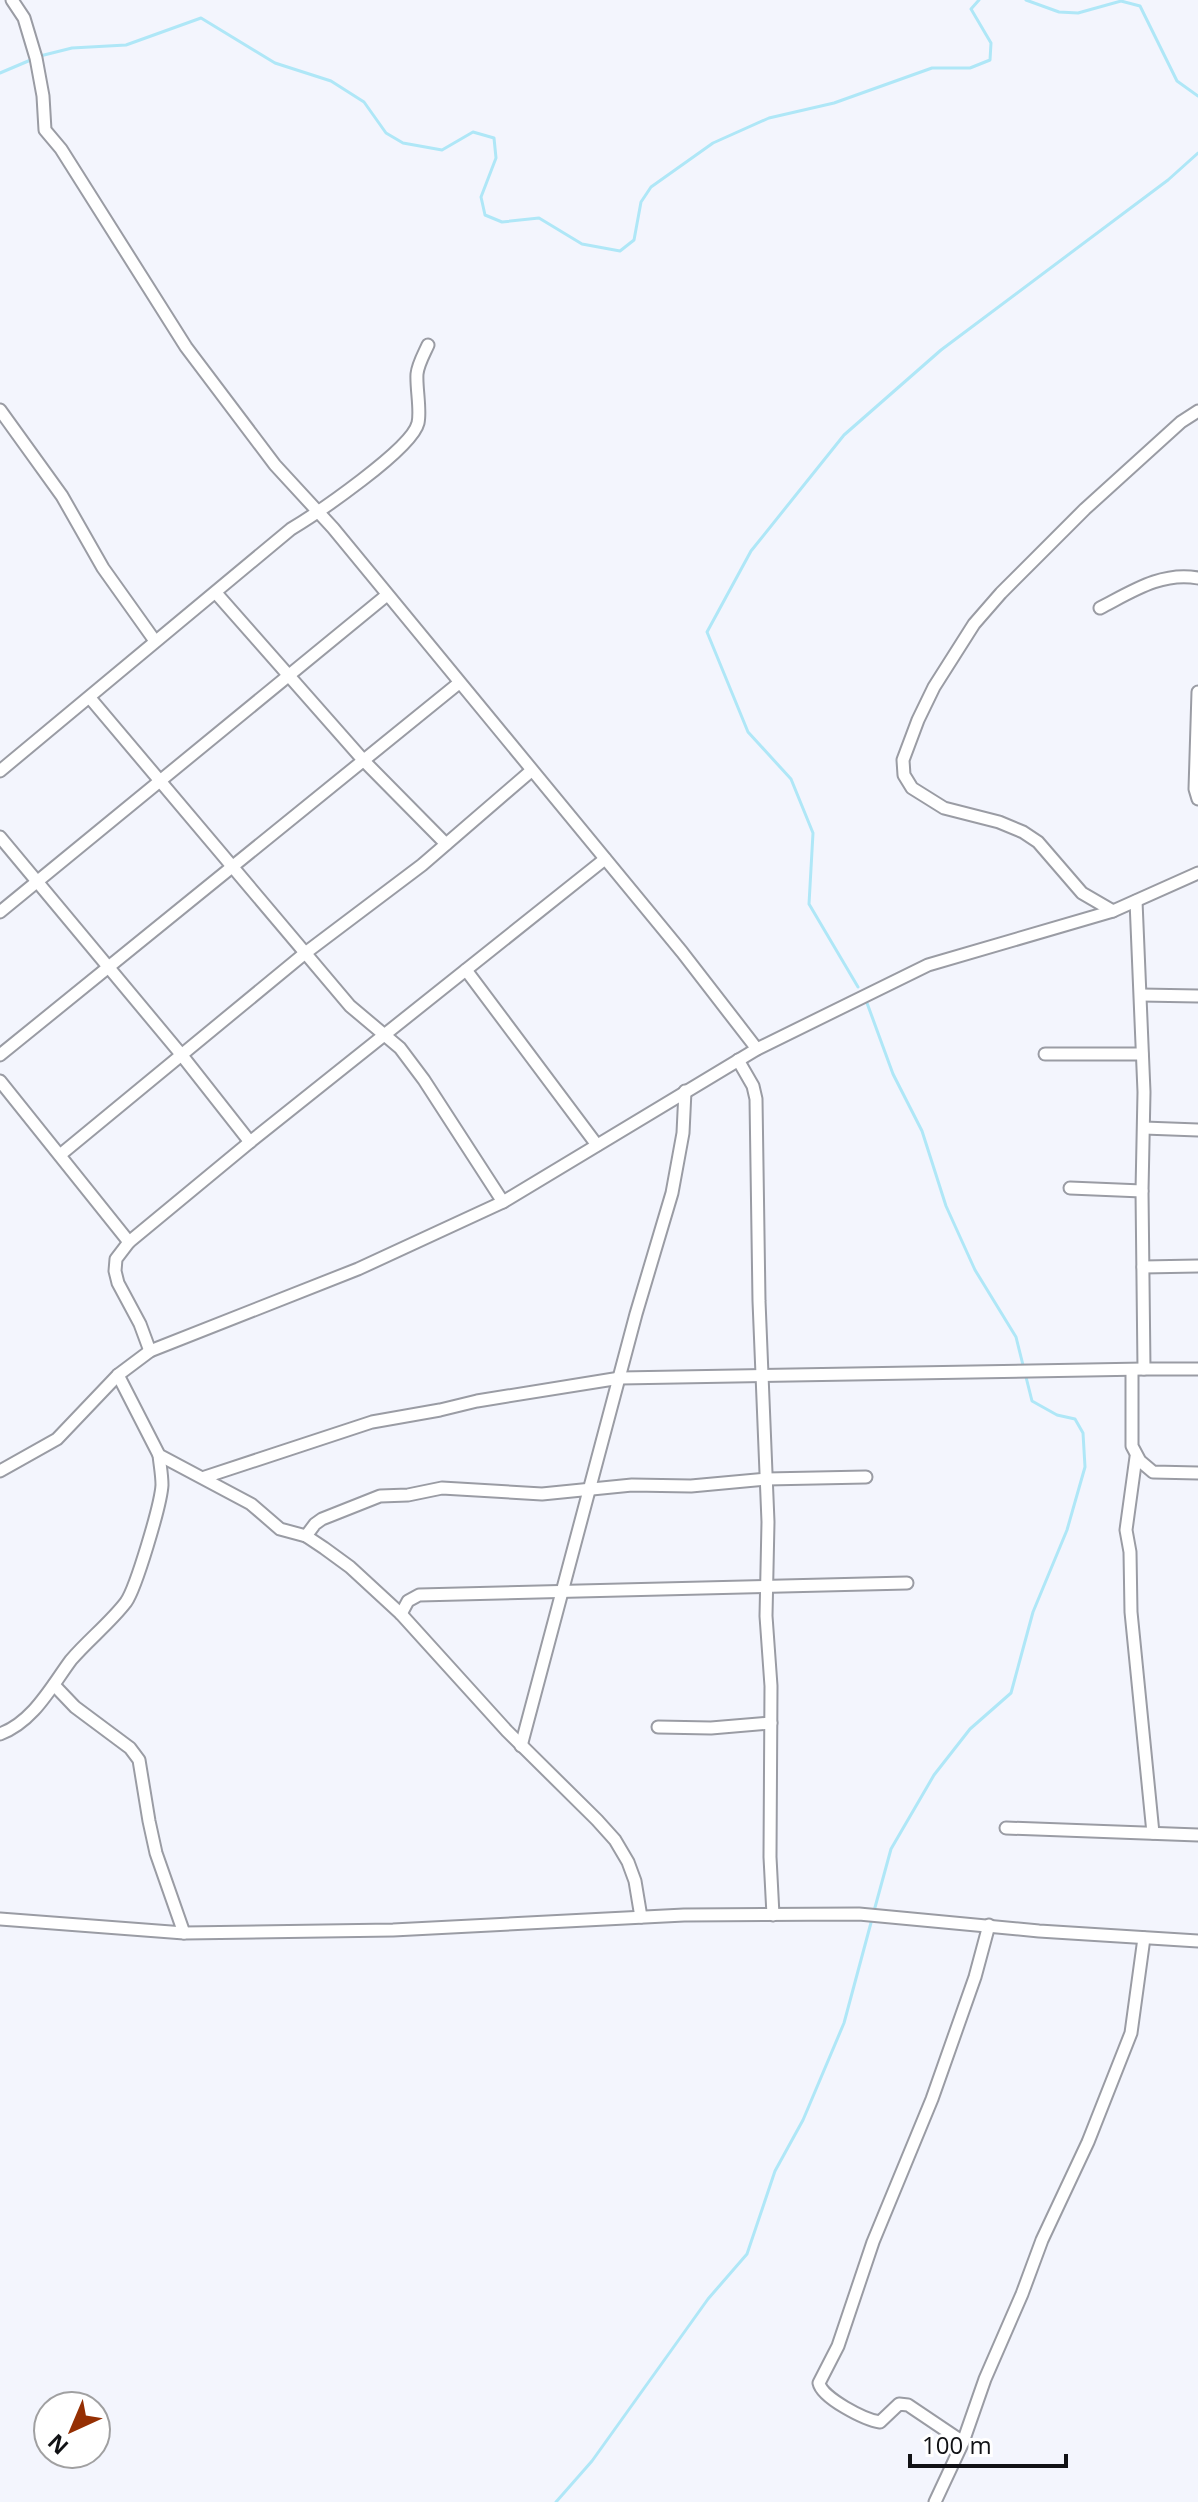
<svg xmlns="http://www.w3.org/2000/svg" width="1198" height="2502" viewBox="0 0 1198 2502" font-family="'Open Sans',sans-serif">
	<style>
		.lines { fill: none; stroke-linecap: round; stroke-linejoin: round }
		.stream { stroke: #afe7f7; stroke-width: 3 }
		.minor-casing { stroke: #9a9ca4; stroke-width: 15 }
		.minor { stroke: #fff; stroke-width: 11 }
	</style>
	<rect width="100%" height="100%" fill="#f3f5fd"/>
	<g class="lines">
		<g class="stream">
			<path d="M1026,0L1059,12L1078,13L1121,1L1140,6L1177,81L1198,96"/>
			<path d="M40,56L72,48L126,45L201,18L275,63L331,81L364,102L386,133L403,143L442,150L473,132L494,138L496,158L481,197L485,215L502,222L539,218L582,244L620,251L634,240L641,202L651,187L713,143L769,118L834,103L932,68H970L990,60L991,43L971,9L979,0"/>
			<path d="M0,73L33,59"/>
			<path d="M858,987L809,904L813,833L791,779L748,732L707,632L751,551L844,435L941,350L1168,180L1198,153"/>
			<path d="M867,1003L893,1074L922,1131L946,1206L975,1270L1016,1337L1032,1401L1057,1415L1075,1419L1083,1433L1085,1467L1067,1530L1033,1612L1011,1693L970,1729L934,1775L891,1849L874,1911"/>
			<path d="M556,2502L592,2461L708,2299L747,2254L775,2171L803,2120L844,2023L872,1919"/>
		</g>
		<defs>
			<g id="minor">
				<path d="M12,0L24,18L36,58L43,96L45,130L61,149L186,347L275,465L333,528L682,952L757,1049"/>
				<path d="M0,410L62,496L103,568L155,641"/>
				<path d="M216,593L364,761L446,844"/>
				<path d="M1100,608C1131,592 1162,571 1198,578"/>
				<path d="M1198,692L1195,789L1198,799"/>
				<path d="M90,698L350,1006L400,1048L424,1080L503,1202"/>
				<path d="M0,771L291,529C316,514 412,449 418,423C421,410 416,388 417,374C418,364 424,354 428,345"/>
				<path d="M0,837L180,1053L250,1142"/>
				<path d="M1136,901L1144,1092L1142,1191L1144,1369H1198"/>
				<path d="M1113,911L1082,893L1038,842L1023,832L999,822L944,808L912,788L904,775L903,760L918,720L934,687L974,624L1001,593L1085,509L1181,422L1198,411"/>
				<path d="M0,912L387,595"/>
				<path d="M466,970L597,1145"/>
				<path d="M1141,995L1198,996"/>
				<path d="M1045,1054H1142"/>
				<path d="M0,1055L459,683"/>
				<path d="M738,1060L753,1086L756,1099L759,1301L768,1522L766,1616L771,1686L770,1857L773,1915"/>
				<path d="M0,1081L129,1242L116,1259L115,1271L118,1283L140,1324L150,1351"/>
				<path d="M1144,1128L1198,1130"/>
				<path d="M60,1155L304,954L422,865L531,771"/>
				<path d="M1070,1188L1142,1191"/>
				<path d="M129,1242L250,1142L605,859"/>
				<path d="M1143,1267L1198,1266"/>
				<path d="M1132,1370V1446L1140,1461L1153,1472L1198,1473"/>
				<path d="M118,1375L159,1455L251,1504L280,1529L306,1536L324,1548L350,1567L401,1614L507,1731L597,1820L615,1840L628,1862L635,1881L641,1917"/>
				<path d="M1136,1457L1126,1530L1130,1552L1131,1612L1153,1833"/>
				<path d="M0,1471L57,1439L118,1375L150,1351L358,1269L503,1202L757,1049L928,965L1113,911L1198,873"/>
				<path d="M205,1477L372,1422L440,1410L477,1401L620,1378L1144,1369"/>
				<path d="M306,1536L315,1524L322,1519L380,1496L408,1495L442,1488L542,1494L632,1485L691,1486L766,1479L866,1477"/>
				<path d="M401,1614L408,1601L419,1595L907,1583"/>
				<path d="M54,1685L75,1707L130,1748L139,1760L149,1821L156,1853L184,1933"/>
				<path d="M658,1727L711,1728L771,1723"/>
				<path d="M0,1734C33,1722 51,1687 71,1660C88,1640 110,1623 126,1602C136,1588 161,1504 162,1485C162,1475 160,1465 159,1455"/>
				<path d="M521,1746L636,1314L672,1193L683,1133L685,1091"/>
				<path d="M1006,1828L1198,1835"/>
				<path d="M0,1919L184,1933L393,1930L684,1915L859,1914L1039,1931L1198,1941"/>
				<path d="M963,2442L908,2405L899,2404L880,2422C865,2420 822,2398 819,2383L838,2346L873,2242L932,2099L975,1977L989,1925"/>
				<path d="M935,2502L963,2442L985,2379L1022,2294L1042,2240L1088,2142L1131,2033L1144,1938"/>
			</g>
		</defs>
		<use href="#minor" class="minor-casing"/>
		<use href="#minor" class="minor"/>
	</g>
	<g transform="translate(72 2430) rotate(224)"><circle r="38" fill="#ffffff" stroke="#a0a0a1" stroke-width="2"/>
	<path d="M0-6L14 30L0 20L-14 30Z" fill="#952f03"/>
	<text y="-12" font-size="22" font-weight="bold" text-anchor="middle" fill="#111215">N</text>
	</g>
	<path d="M910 2454v12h156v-12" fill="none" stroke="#111215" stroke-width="4"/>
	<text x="922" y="2454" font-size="24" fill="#111215" stroke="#ffffff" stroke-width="6" paint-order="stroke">100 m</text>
</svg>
